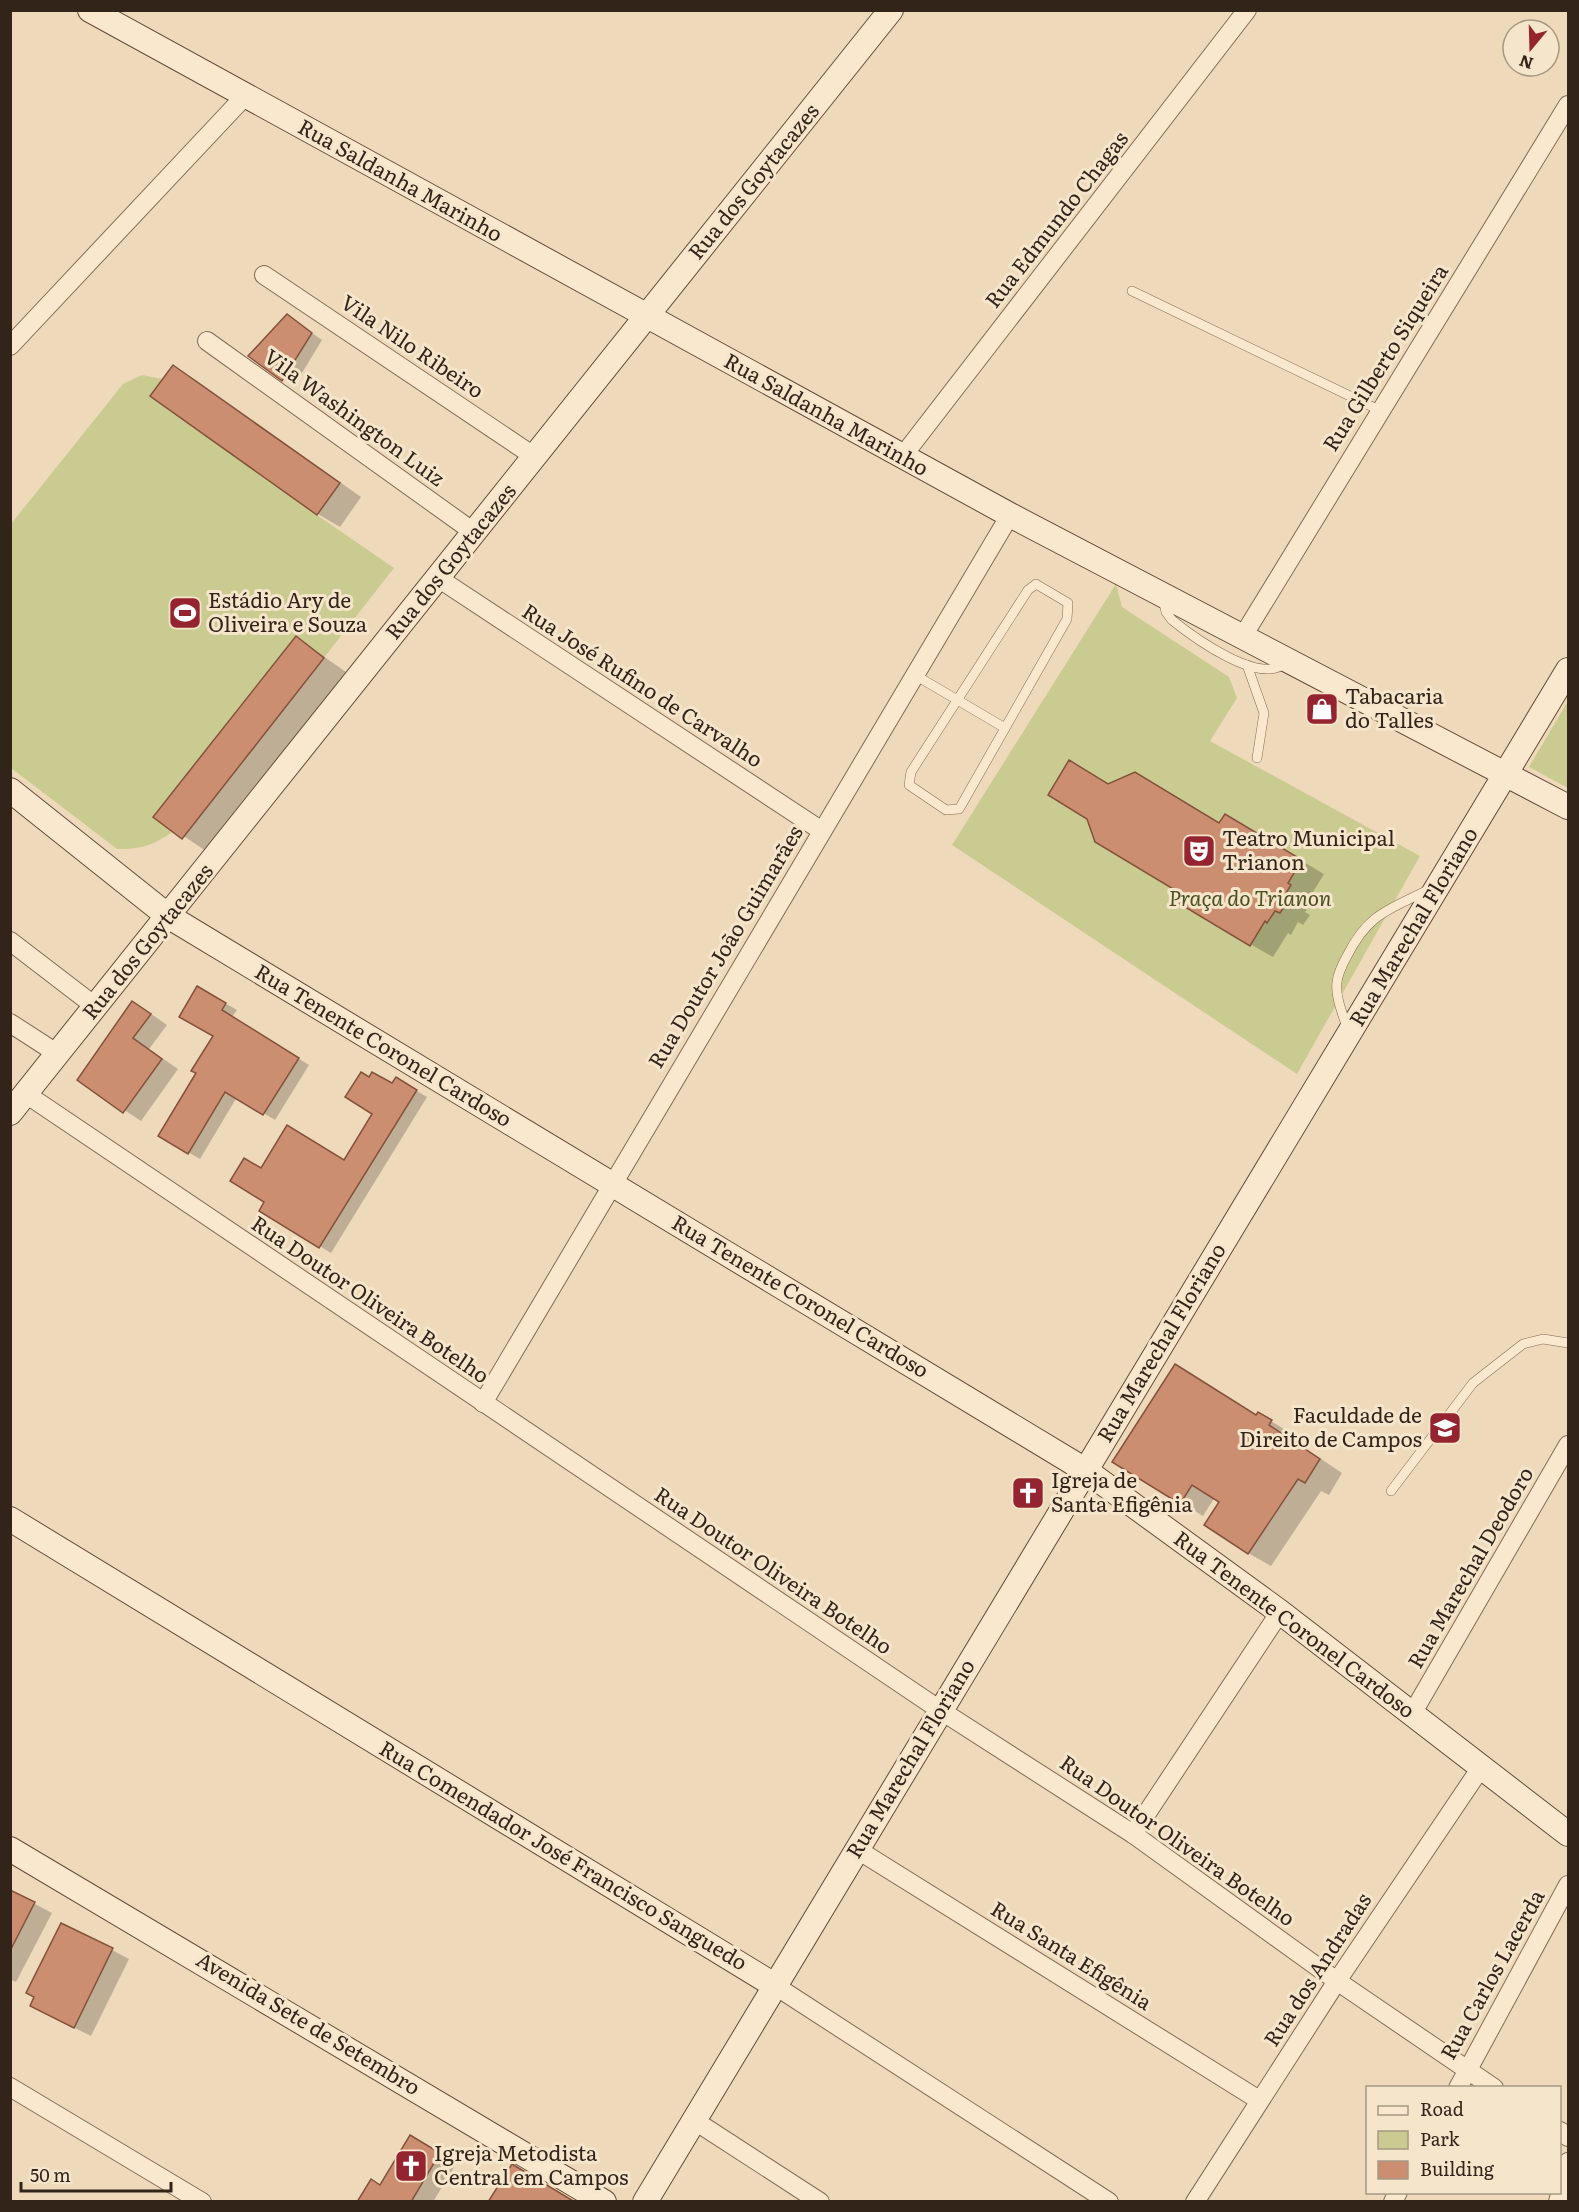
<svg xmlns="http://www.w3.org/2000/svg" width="1579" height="2212" viewBox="0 0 1579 2212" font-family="Literata,serif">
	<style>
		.green { fill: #cacb90 }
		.shadow { fill: #0003 }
		.building { fill: #cc8e70; stroke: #84513b; stroke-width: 1.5 }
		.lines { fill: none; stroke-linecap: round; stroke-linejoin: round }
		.lane-casing { stroke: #856a55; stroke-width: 10 }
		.street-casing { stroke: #856a55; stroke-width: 20 }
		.secondary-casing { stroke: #664b39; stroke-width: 26 }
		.lane { stroke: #f9e8ce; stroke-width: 9 }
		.street { stroke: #f9e8ce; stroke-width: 18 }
		.secondary { stroke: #f9e8ce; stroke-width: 24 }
		.labels { text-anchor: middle; stroke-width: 6; stroke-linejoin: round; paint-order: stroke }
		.street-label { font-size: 21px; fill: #33241a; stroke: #f5e5cb }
		.poi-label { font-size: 21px; fill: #33241a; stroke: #f5e5cb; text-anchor: start }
		.park-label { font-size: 21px; font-style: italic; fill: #495021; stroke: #f5e5cb }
	</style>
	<rect width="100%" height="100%" fill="#eedabb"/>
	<g class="green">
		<path d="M173,365L340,483L317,515L394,568L182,839L172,832C154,845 140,850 117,849L11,768V524L123,384L142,375L162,379Z"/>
		<path d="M1116,584L1122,607L1229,677L1237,698L1210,741L1420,856L1297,1074L952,845Z"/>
		<path d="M1568,701V788L1529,767Z"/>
	</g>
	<g class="shadow">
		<path d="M288,316L322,340L294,386L250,356Z"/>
		<path d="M173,367L196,380L361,497L340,527L318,514Z"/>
		<path d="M296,637L346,672L206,851L155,817Z"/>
		<path d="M1109,785L1220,825L1248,829L1324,874L1310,897L1313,899L1305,912L1310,915L1303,925L1298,922L1291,935L1288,933L1273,957L1250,944L1177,889Z"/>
		<path d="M198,988L237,1010L232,1017L309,1065L275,1120L237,1097L200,1159L160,1136L198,1073L215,1036Z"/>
		<path d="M150,1013L167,1025L149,1049L178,1069L141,1121L79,1080Z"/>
		<path d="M369,1079L393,1085L397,1079L427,1097L331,1253L261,1210L266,1202L261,1170L345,1162L374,1113Z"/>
		<path d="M1259,1414L1294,1435L1291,1439L1342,1473L1329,1495L1321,1491L1271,1566L1248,1553L1221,1501L1215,1497L1203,1516L1114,1461Z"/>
		<path d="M10,1891L52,1913L16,1982L10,1979Z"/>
		<path d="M112,1950L129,1959L91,2036L49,2015Z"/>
		<path d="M410,2137L456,2164L433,2202H359L381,2187Z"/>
	</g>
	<g class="building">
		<path d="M287,314L312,333L282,381L248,356Z"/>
		<path d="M173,365L340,483L317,515L150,396Z"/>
		<path d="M296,636L324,658L182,839L153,817Z"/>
		<path d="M1069,760L1108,784L1135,772L1219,823L1225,814L1302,860L1288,883L1291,885L1283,898L1288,901L1280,913L1275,911L1267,923L1265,921L1250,946L1170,898L1175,890L1095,842L1087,819L1048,795Z"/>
		<path d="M197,986L226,1003L222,1010L299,1058L263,1115L225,1092L188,1154L158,1136L196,1073L191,1071L213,1036L179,1017Z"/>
		<path d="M132,1001L151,1014L133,1038L162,1059L123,1113L77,1080Z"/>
		<path d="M361,1072L369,1077L372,1072L392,1083L396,1077L417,1090L319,1248L259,1211L264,1202L230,1181L244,1158L261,1168L287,1125L344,1160L372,1114L345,1097Z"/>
		<path d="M1175,1364L1256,1415L1258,1412L1272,1420L1269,1425L1320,1459L1305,1483L1298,1479L1248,1554L1204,1525L1219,1502L1192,1485L1180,1504L1112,1462Z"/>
		<path d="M10,1890L35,1902L10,1951Z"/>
		<path d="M61,1923L113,1948L74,2028L30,2006L34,1997L26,1993Z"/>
		<path d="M410,2135L440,2153L411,2202H357L371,2179L380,2185Z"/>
		<path d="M512,2164L575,2202H488Z"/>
	</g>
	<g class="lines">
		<defs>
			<g id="lane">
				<path d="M1132,291L1379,410"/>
				<path d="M1036,584L1068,603L1067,619L962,804L959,809L946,810L909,785L911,772L1028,590Z"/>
				<path d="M1163,599L1166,612L1172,620C1193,637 1260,686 1285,663"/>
				<path d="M1247,665L1264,713L1257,758"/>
				<path d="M915,675L1005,728"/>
				<path d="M1347,1028C1343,1014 1335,997 1337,982C1338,973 1342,965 1347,956C1368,914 1388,910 1428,890"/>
				<path d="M1391,1491L1473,1383L1523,1344L1543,1339L1568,1343"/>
			</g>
			<g id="street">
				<path d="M264,275L535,457"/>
				<path d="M207,341L475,533"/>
				<path d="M10,346L245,96"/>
				<path d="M902,457L1247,10"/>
				<path d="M438,578L822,831"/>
				<path d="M1243,636L1568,105"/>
				<path d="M10,941L96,1007"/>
				<path d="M10,1023L58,1054"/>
				<path d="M26,1094L940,1710L1133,1834L1337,1981L1494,2088"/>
				<path d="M483,1403L1010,515"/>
				<path d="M1412,1714L1568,1445"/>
				<path d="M1133,1834L1280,1612"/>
				<path d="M858,1850L1259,2100"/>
				<path d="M774,1985L1109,2202"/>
				<path d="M10,2087L202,2202"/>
				<path d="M1458,2088L1568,1885"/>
				<path d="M692,2119L820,2202"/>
				<path d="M1560,2131L1568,2137"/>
				<path d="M1195,2202L1337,1981L1482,1766"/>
				<path d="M1393,2202L1398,2192"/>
				<path d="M1558,2202L1568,2162"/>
			</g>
			<g id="secondary">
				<path d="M90,10L1010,515L1568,807"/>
				<path d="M10,790L168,916L1085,1470L1280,1612L1568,1834"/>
				<path d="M10,1113L891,10"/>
				<path d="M10,1519L774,1985"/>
				<path d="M10,1849L604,2202"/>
				<path d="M645,2202L1568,670"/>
			</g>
		</defs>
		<use href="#lane" class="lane-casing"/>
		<use href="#street" class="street-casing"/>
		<use href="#secondary" class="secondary-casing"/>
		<use href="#lane" class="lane"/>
		<use href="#street" class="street"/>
		<use href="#secondary" class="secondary"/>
	</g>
	<defs>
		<symbol id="stadium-square" viewBox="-11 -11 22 22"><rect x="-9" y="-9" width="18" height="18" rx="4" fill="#942530" stroke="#f5e5cb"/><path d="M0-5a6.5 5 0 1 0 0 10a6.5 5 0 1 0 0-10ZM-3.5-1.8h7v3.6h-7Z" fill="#fff"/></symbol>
		<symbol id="shop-square" viewBox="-11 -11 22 22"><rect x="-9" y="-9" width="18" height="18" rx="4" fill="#942530" stroke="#f5e5cb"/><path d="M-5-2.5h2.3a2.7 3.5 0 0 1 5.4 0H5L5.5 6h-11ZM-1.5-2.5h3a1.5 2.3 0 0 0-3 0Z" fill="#fff"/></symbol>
		<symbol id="theatre-square" viewBox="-11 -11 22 22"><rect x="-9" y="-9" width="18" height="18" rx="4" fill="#942530" stroke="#f5e5cb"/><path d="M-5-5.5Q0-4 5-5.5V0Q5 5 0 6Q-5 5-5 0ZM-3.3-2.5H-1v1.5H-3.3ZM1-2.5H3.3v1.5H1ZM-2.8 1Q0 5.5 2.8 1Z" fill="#fff"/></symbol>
		<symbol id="university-square" viewBox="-11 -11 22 22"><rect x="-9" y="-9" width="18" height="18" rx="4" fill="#942530" stroke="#f5e5cb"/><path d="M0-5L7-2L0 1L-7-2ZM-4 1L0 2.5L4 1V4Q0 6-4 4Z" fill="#fff"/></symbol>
		<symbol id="church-square" viewBox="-11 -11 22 22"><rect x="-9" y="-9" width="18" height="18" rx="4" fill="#942530" stroke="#f5e5cb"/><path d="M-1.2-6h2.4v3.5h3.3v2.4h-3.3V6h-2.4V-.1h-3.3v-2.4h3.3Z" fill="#fff"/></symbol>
	</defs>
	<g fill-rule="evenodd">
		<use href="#stadium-square" x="166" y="594" width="38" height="38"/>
		<use href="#shop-square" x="1303" y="690" width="38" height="38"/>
		<use href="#theatre-square" x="1180" y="832" width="38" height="38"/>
		<use href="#university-square" x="1426" y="1409" width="38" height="38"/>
		<use href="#church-square" x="1009" y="1474" width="38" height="38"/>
		<use href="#church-square" x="392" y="2147" width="38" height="38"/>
	</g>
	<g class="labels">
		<g class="street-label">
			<text transform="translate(400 181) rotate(29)" y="7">Rua Saldanha Marinho</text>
			<text transform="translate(754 182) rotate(-51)" y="7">Rua dos Goytacazes</text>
			<text transform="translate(1057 220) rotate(-52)" y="7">Rua Edmundo Chagas</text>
			<text transform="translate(412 347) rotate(34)" y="7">Vila Nilo Ribeiro</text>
			<text transform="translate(1386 358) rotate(-58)" y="7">Rua Gilberto Siqueira</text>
			<text transform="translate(826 415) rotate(29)" y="7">Rua Saldanha Marinho</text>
			<text transform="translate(354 418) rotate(36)" y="7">Vila Washington Luiz</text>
			<text transform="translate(451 562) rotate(-51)" y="7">Rua dos Goytacazes</text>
			<text transform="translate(642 686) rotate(33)" y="7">Rua José Rufino de Carvalho</text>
			<text transform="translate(1414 927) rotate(-59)" y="7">Rua Marechal Floriano</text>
			<text transform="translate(148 942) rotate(-51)" y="7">Rua dos Goytacazes</text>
			<text transform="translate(726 947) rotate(-59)" y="7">Rua Doutor João Guimarães</text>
			<text transform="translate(383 1046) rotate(31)" y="7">Rua Tenente Coronel Cardoso</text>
			<text transform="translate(800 1297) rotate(31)" y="7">Rua Tenente Coronel Cardoso</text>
			<text transform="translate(370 1300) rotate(34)" y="7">Rua Doutor Oliveira Botelho</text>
			<text transform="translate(1162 1343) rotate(-59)" y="7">Rua Marechal Floriano</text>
			<text transform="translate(1471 1568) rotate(-60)" y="7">Rua Marechal Deodoro</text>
			<text transform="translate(773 1571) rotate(34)" y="7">Rua Doutor Oliveira Botelho</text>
			<text transform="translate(1294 1625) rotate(37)" y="7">Rua Tenente Coronel Cardoso</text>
			<text transform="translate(911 1759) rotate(-59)" y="7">Rua Marechal Floriano</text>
			<text transform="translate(1177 1841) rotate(35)" y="7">Rua Doutor Oliveira Botelho</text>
			<text transform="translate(563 1856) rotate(31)" y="7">Rua Comendador José Francisco Sanguedo</text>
			<text transform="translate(1071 1956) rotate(32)" y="7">Rua Santa Efigênia</text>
			<text transform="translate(1318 1970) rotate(-57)" y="7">Rua dos Andradas</text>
			<text transform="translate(1493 1975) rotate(-61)" y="7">Rua Carlos Lacerda</text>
			<text transform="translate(308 2024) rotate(31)" y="7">Avenida Sete de Setembro</text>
		</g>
		<g class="poi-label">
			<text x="208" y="608">Estádio Ary de<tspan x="208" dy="24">Oliveira e Souza</tspan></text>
			<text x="1345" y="704">Tabacaria<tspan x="1345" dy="24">do Talles</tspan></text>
			<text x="1222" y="846">Teatro Municipal<tspan x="1222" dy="24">Trianon</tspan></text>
			<text x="1422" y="1423" text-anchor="end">Faculdade de<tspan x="1422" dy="24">Direito de Campos</tspan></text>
			<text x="1051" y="1488">Igreja de<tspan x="1051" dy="24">Santa Efigênia</tspan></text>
			<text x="434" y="2161">Igreja Metodista<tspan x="434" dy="24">Central em Campos</tspan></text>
		</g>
		<g class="park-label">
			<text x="1250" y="906">Praça do Trianon</text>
		</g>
	</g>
	<rect width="1579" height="2212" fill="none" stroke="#33241a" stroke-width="24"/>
	<rect x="1366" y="2086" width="195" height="108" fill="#f5e5cb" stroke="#a79884" stroke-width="1.5"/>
	<rect x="1378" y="2106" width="30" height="9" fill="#f9e8ce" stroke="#a79884" stroke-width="1.5"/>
	<text x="1420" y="2116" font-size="18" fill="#33241a">Road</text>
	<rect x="1378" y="2131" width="30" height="18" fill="#cacb90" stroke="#a79884" stroke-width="1.5"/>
	<text x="1420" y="2146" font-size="18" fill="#33241a">Park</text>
	<rect x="1378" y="2161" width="30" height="18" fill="#cc8e70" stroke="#a79884" stroke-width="1.5"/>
	<text x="1420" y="2176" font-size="18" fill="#33241a">Building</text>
	<g transform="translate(1531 48) rotate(199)"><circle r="28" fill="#f5e5cb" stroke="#a79884" stroke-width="1.5"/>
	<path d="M0-4.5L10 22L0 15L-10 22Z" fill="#942530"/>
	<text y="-9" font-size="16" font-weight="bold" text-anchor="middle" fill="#33241a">N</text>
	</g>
	<path d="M21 2182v9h150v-9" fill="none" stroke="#33241a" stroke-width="3"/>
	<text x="30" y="2182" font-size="18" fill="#33241a" stroke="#f5e5cb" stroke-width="4.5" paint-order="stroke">50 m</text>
</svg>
